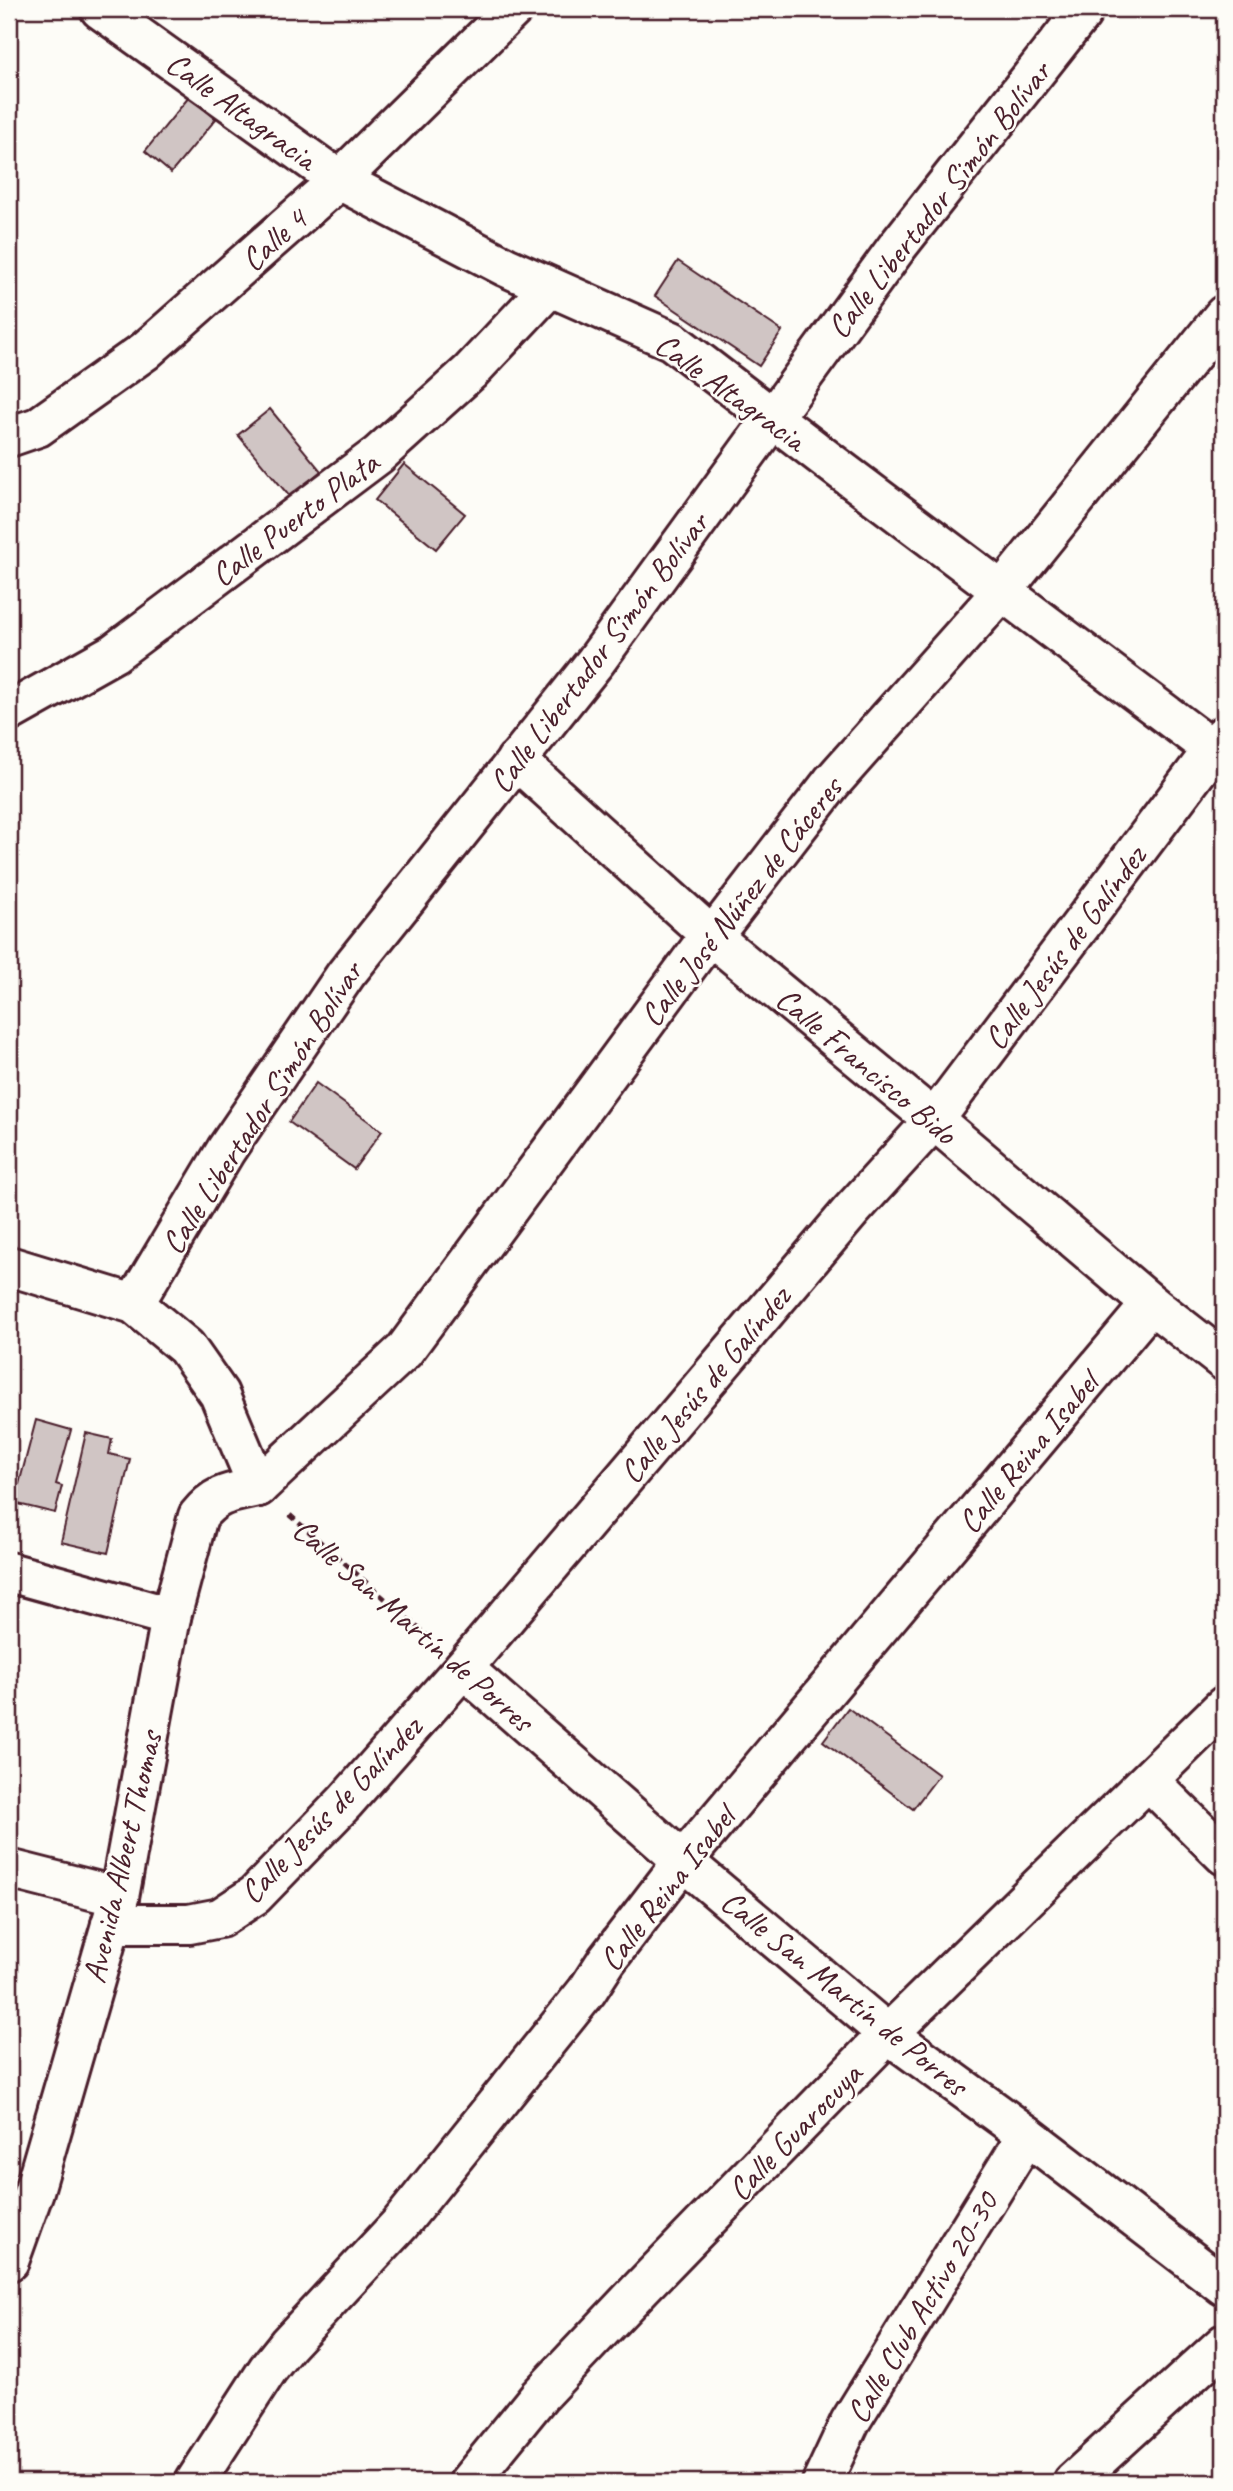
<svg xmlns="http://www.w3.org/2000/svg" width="1233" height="2491" viewBox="0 0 1233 2491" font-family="Caveat,sans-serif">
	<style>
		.building { fill: #d0c5c4; stroke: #4a1f2b; stroke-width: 2 }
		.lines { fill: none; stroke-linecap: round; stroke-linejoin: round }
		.minor-casing { stroke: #4a1f2b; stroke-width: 44 }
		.path { stroke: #4a1f2b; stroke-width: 4.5; stroke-dasharray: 7 5; stroke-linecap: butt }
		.minor { stroke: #fdfcf7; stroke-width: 38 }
		.labels { text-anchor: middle; stroke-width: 5; stroke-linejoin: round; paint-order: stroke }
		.street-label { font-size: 33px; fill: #4a1f2b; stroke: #fdfcf7 }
	</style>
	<rect width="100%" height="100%" fill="#fdfcf7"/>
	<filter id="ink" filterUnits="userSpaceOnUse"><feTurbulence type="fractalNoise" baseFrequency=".0143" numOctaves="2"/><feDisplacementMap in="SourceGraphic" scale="14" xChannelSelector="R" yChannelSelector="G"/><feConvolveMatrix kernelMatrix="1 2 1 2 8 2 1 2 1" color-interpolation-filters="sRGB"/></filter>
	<g filter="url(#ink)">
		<g class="building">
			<path d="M189,97L216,119L171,173L145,151Z"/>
			<path d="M678,261L782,331L759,366L655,296Z"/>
			<path d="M270,409L321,471L290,497L238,435Z"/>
			<path d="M404,464L465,514L436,549L375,500Z"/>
			<path d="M316,1083L382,1131L354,1169L289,1122Z"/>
			<path d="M36,1420L71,1430L56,1484L62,1486L55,1513L14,1503Z"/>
			<path d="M86,1433L112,1439L109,1454L130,1459L108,1553L61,1542Z"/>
			<path d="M848,1708L939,1775L913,1809L823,1741Z"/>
		</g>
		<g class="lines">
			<defs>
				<g id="minor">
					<path d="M100,9L339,180L506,267L672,341L830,462L1224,758"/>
					<path d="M9,437L38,427L145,351L339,180L513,9"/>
					<path d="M9,712L114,653L378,455L470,372L550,287"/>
					<path d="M516,760L710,935L934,1120L1151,1304L1224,1361"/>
					<path d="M9,1266L134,1304L186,1347L219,1394L258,1487"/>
					<path d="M134,1304L226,1150L346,974L596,661L897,247L1082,13"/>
					<path d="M258,1487L404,1351L710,935L723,923L832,782L1003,590L1224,315"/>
					<path d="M9,1572L171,1617"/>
					<path d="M463,1668L683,1861L888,2034L1027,2135L1224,2286"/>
					<path d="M1149,1781L1224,1855"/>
					<path d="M9,1869L119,1897"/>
					<path d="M111,1924H189L220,1918L255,1895L345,1802L463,1668L851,1211L934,1120L1224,735"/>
					<path d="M9,2261L34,2191L119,1897L171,1617L198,1516C216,1493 230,1493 258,1487"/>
					<path d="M195,2482L268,2369L288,2344L400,2224L587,1991L607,1960L683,1861L1151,1304"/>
					<path d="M469,2482L539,2396L642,2287L888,2034L1224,1706"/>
					<path d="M822,2482L850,2422L1027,2135"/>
					<path d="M1073,2482L1224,2344"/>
				</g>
			</defs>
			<use href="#minor" class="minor-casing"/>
			<path class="path" d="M290,1515L433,1641"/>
			<use href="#minor" class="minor"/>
		</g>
	</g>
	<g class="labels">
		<g class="street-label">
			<text transform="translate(242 110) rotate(36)" y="12">Calle Altagracia</text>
			<text transform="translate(938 199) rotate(-52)" y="12">Calle Libertador Simón Bolívar</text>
			<text transform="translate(273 239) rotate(-42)" y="12">Calle 4</text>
			<text transform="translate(731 391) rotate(36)" y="12">Calle Altagracia</text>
			<text transform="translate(294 518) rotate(-37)" y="12">Calle Puerto Plata</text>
			<text transform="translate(598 652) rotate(-53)" y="12">Calle Libertador Simón Bolívar</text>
			<text transform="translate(740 901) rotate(-52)" y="12">Calle José Núñez de Cáceres</text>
			<text transform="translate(1064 947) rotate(-53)" y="12">Calle Jesús de Galíndez</text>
			<text transform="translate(867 1065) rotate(40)" y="12">Calle Francisco Bido</text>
			<text transform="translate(261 1107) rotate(-57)" y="12">Calle Libertador Simón Bolívar</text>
			<text transform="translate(704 1384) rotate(-50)" y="12">Calle Jesús de Galíndez</text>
			<text transform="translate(1027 1452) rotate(-50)" y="12">Calle Reina Isabel</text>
			<text transform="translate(414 1624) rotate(41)" y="12">Calle San Martín de Porres</text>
			<text transform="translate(330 1809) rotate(-46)" y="12">Calle Jesús de Galíndez</text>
			<text transform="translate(121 1857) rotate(-77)" y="12">Avenida Albert Thomas</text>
			<text transform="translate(666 1888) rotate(-52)" y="12">Calle Reina Isabel</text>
			<text transform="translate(845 1992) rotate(39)" y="12">Calle San Martín de Porres</text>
			<text transform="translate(794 2131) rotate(-46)" y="12">Calle Guarocuya</text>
			<text transform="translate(921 2307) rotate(-59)" y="12">Calle Club Activo 20-30</text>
		</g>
	</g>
	<rect width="1233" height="2491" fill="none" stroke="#fdfcf7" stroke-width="35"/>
	<rect x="18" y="18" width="1198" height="2456" fill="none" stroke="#4a1f2b" stroke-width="2.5" filter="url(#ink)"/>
</svg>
